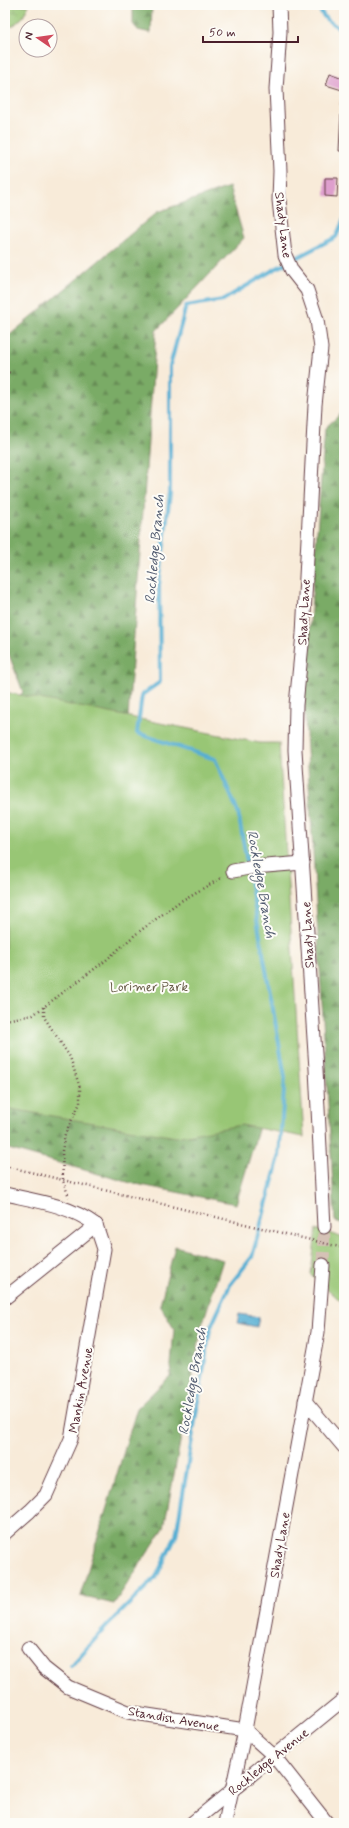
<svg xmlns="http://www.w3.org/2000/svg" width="349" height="1828" viewBox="0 0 349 1828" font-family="Mynerve,sans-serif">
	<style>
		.forest { fill: url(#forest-firs); stroke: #626548 }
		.wetland { fill: url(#wetland-marsh); stroke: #717250 }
		.green { fill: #98c674; stroke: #717250 }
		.water { fill: url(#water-waves); stroke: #50677f }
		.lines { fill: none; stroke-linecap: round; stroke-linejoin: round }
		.stream { stroke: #56afd3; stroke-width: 4 }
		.building { fill: #de9fcd }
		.minor-tunnel { stroke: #d5c2b6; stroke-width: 13; stroke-dasharray: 13 6; stroke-linecap: butt }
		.minor-casing { stroke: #643e45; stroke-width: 15 }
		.path { stroke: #643e45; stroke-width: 2.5; stroke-dasharray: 1 3; stroke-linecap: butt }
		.minor { stroke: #fff; stroke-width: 13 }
		.labels { text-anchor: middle; stroke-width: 4; stroke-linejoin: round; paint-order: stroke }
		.street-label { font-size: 13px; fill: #4a1f2b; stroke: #fdfcf7 }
		.park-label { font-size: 13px; fill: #655945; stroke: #fdfcf7 }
		.water-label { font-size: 14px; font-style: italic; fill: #4f596e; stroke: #fdfcf7 }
	</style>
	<defs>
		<pattern id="forest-firs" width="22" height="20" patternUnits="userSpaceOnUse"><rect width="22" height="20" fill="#7aab66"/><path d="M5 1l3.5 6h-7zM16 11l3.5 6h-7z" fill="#668b54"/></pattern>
		<pattern id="wetland-marsh" width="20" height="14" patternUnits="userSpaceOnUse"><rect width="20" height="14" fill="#98c674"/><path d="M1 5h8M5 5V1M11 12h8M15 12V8" fill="none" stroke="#7ea05f"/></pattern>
		<pattern id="water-waves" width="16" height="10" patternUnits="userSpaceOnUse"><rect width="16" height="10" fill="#56afd3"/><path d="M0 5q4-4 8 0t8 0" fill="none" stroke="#498eab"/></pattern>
	</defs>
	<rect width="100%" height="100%" fill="#fdfcf7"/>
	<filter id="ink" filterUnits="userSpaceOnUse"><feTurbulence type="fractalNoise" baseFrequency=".025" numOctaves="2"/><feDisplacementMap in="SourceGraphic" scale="8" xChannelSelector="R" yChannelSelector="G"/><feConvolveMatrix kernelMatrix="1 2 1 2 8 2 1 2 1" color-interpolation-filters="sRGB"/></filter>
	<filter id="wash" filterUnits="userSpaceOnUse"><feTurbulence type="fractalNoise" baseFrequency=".012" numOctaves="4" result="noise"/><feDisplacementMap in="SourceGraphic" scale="16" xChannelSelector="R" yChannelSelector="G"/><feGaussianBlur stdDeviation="0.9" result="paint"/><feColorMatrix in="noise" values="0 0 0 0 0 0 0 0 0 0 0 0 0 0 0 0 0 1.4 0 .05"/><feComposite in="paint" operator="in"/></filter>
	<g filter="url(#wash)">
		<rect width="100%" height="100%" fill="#f8ebd9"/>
		<g class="forest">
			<path d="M133,5H152L151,33L138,30L133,24Z"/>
			<path d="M229,187L244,238L156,331L126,746L269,1093L236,1204L131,1183L5,1148V711L23,692L5,644V339L157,212Z"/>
			<path d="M344,411V1224L335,1221L304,700L325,428Z"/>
			<path d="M175,1246L223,1260L202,1325L164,1528L114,1604L80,1596L137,1408L170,1376L174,1329L160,1305Z"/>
		</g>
		<path class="wetland" d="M5,5H29L23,17L12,27L5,20Z"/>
		<g class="green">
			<path d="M5,692L260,743H279L304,1137L241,1125L176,1137L5,1108Z"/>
			<path d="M316,1229L344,1238V1304L311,1274Z"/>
		</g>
		<path class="water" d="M239,1314L259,1317L257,1327L237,1323Z"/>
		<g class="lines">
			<g class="stream">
				<path d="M316,5L326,19L344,32"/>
				<path d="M71,1666L106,1627L156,1577L176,1536L210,1329L230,1285L252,1257L279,1157L285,1077L238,812L215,759L137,733L142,695L160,682L159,585L170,493V366L186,306L223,300L273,270L336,237L344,219"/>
			</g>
		</g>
		<g id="blocks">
			<g class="building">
				<path d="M330,73L344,78V151H339L342,90L326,85Z"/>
				<path d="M325,178H338L337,197L325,196Z"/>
			</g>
		</g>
	</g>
	<g filter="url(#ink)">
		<use href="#blocks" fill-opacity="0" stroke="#643e45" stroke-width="1"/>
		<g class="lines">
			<path class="minor-tunnel" d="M323,1265L324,1227"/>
			<defs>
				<g id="minor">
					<path d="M279,5L280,32L276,89L280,171L279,200L285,255L292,271L307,290L317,320L321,348L315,405L303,634L296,705L295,750L316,1069L324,1227"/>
					<path d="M233,871L254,867L303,863"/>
					<path d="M5,1194C37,1201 69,1205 96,1225"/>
					<path d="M5,1298L96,1225"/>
					<path d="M305,1401L344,1447"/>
					<path d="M5,1533L30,1511L46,1495L71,1439L104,1249L96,1225"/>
					<path d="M28,1648L44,1668L68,1687L128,1712L245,1730L274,1756L327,1823"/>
					<path d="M192,1823L344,1699"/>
					<path d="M225,1823L245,1730L318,1332L323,1265"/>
				</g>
			</defs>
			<use href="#minor" class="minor-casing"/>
			<g class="path">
				<path d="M5,371L10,373"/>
				<path d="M5,718V725"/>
				<path d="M44,1007V1017L70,1057L80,1088V1103L65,1134L62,1151L63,1181L69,1197"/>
				<path d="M5,1020L33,1015L105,961L136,934L179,902L223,877"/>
				<path d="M5,1166L344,1248"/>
			</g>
			<use href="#minor" class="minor"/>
		</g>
	</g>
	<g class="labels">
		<g class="street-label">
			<text transform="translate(284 225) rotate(83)" y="5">Shady Lane</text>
			<text transform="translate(303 612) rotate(-87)" y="5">Shady Lane</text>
			<text transform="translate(307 935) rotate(-93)" y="5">Shady Lane</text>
			<text transform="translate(80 1390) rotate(-80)" y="5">Mankin Avenue</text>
			<text transform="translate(279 1545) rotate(-80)" y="5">Shady Lane</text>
			<text transform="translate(174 1718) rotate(10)" y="5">Standish Avenue</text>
			<text transform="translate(268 1761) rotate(-39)" y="5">Rockledge Avenue</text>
		</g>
		<g class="park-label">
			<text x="149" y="991">Lorimer Park</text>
		</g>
		<g class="water-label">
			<text transform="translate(154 549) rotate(-85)" y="5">Rockledge Branch</text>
			<text transform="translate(262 884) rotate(80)" y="5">Rockledge Branch</text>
			<text transform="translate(192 1381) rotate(-80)" y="5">Rockledge Branch</text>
		</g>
	</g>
	<rect width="349" height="1828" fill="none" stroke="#fdfcf7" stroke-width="20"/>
	<g transform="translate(38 38) rotate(283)"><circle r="19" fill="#fdfcf7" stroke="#b5a4a5"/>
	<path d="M0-3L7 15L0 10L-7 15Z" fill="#d1495b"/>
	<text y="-6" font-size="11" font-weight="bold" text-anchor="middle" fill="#4a1f2b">N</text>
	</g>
	<path d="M203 36v6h95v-6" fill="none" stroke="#4a1f2b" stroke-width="2"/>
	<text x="209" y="36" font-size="12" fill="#4a1f2b" stroke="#fdfcf7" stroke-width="3" paint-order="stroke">50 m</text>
</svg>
